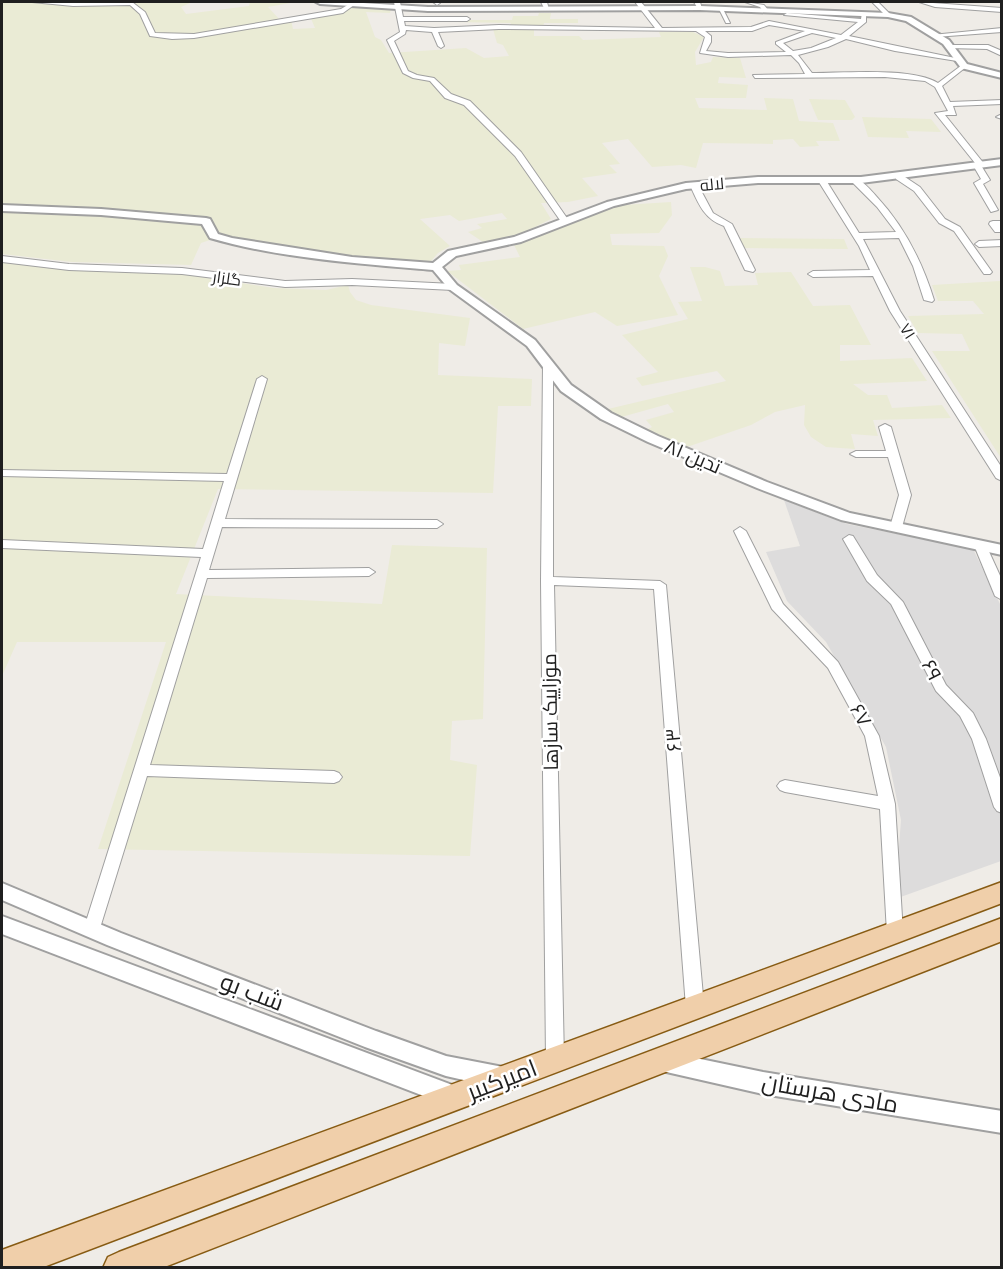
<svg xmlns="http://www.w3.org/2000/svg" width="1003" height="1269" viewBox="0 0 1003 1269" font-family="Raleway,Cairo,sans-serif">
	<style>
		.residential { fill: #dddcdc }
		.farmland { fill: #eaebd5 }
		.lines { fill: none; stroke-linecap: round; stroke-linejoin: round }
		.minor-casing { stroke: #a0a0a0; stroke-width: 2 }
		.tertiary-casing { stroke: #a0a0a0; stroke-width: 4 }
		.primary-casing { stroke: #875b13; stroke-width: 3 }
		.minor { fill: #fff; fill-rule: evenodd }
		.tertiary { fill: #fff; fill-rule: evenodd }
		.primary { fill: #f0cfaa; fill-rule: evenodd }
		.labels { text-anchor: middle; stroke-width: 5; stroke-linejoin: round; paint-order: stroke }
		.far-street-label { font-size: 16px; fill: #1f1f1f; stroke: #fff }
		.street-label { font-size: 20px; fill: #1f1f1f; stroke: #fff }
		.near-street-label { font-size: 24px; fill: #1f1f1f; stroke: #fff }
	</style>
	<rect width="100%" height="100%" fill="#efece7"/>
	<path class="residential" d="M784,500L847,524L973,549L1001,606V861L895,899L901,820L886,747L826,642L787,601L766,552L800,546Z"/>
	<g class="farmland">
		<path d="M2,2H209L190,3L181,7L186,14L249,6L250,2H296L268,7L280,20H291L293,29L315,28L309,14L341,12L342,6L391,9L390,13L366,12L375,37L381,40L389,53L466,48L484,58L509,56L503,45L497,43L493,29L534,30V36H579L583,40L661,37L659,32H693L704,37L695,52L696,65L711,62L713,57L740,58L746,78L719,77L718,83L748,85L746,98H695L699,108L767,110L764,98L793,99L799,121L833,123L840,141H816L819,146L800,147L793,139L773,140V144L703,143L696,168L681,165L652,167L628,139L602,143L620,164L609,165L617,173L582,178L598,196L568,202L541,203L551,219L521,234L483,242L468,232L482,228L477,224L507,219L502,213L459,221L450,215L420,219L450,246L438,253L426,267L376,263L216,238L201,243L191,265L72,262L2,254Z"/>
		<path d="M539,13H551L550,19H578V23H544L543,27L510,26L511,23L454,22V20H512L513,16H538Z"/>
		<path d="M809,99L845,100L855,117L852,120H818Z"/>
		<path d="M862,117L931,119L941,132L906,131L909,138L868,137Z"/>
		<path d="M671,202L672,215L659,233L610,234L612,245L664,246L668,256L659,276L678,315L617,326L595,312L523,329L447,271L461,270L459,265L520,257L514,245L538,237L593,214L623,205Z"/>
		<path d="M739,238L844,239L848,249L742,248Z"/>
		<path d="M2,262L58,269L180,274L274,288L326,290L348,285L350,292L356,300L371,305L470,318L465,346L439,343L438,375L532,379L531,406H498L493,493L218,489L176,594L382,604L392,545L487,548L483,719L452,721L450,760L477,765L470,856L98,849L166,642H17L2,676Z"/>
		<path d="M690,267H705L720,271L725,286L758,285L755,273L791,272L813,306L850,305L871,345H840V361L912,358L927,381L853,384L868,395H887L892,408L942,405L951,418L873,420L878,436L851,434L855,449L826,447L811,437L804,425L805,405L775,412L751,425L687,447L646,430L652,427L646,420L674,412L668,404L618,418L608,409L726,381L717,371L642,386L636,378L658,372L622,335L688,319L678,302L702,301Z"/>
		<path d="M1000,281L1002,282L1001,458L932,351H970L962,334L918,333L908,316L984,314L973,301H938L932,285Z"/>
	</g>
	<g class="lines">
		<defs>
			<g id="minor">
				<path d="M32,2H132L145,12L155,33L194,34L341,9L351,3L354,5L343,13L194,38L172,39L150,36L140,14L130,5L73,6Z"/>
				<path d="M394,2H400L403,17H467L470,19L467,21H404L405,26L434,28L499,25L655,28L635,2H641L662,28L751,27L769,21L841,35L858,22L784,15L787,13L861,19L862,13H866V22L849,36L960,59L957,61L895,51L846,39L828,47L798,55L812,73C843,73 913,67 938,83L962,65H966V67L942,86L950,102L1002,100V104L953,106L956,115H945L985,165L982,167L990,180L983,184L998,210L991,212L974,183L981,179L973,165L975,163L935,113L948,111L935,87L925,81L885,77L755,78L753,75L805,74L799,63L791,55L728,57L700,53L705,37L696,31L499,29L438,32L444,46L441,48L438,46L432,32L406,30L405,34L394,41L408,71L417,75L434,78L451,94L470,101L521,152L569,221L562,223L515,156L464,105L445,98L430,81L413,78L403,73L387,40L400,32ZM769,25L805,31L776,42V44L786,52L728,53L706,51L711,42V36L705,31H752ZM812,33L836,38L811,48L793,51L783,43Z"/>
				<path d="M433,2H439L440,3L437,5Z"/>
				<path d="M541,2H547L549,10H545Z"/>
				<path d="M694,2H700L702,9H698Z"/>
				<path d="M745,2L764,5L768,10L763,11L760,7Z"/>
				<path d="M872,2H878L890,14V16H886Z"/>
				<path d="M919,2L1002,8V12L935,7Z"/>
				<path d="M718,7H722L730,23H726Z"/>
				<path d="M1002,28V32L935,37L932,35Z"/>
				<path d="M950,45H988L1002,51V56L987,49L948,48Z"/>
				<path d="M1000,115H1002V119L996,117Z"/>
				<path d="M896,175H902L920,187L945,219L960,227L992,272L990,274H984L954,231L939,223L914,191L896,179Z"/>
				<path d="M818,177H824L859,233L896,232L877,207L852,182V178H855C863,181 870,189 876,196C904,226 922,261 934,300L932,302L924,300L913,266L899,238L863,239L900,311L1002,468V481L996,478L890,311L873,276L813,277L808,274L813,271L870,270L859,246L817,179Z"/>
				<path d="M691,183H697L713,213L732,224L755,270L753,272L745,270L724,226C704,219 698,203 690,185Z"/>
				<path d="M993,221H1002L1001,232H995L989,224L990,222Z"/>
				<path d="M1002,240V246L979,247L975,244L979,241Z"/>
				<path d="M2,256L69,264L182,268L285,281L352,279L453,284L458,287L453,290L352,285L285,287L182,274L69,270L2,262Z"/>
				<path d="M548,361L553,364V577L660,581L666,585L704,1007L701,1013L695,1015L689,1013L686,1007L654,589L554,585L564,1060L562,1066L555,1068L548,1066L546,1060L541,581L543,364Z"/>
				<path d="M262,376L267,379L225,519L437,520L443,524L437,528L222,527L209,570L369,568L375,572L369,576L207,578L150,765L334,771L339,773L342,777L339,781L334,783L147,776L100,928L98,933L92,935L86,933L84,928L201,557L2,548V540L203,549L224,481L2,476V470L227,474L257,379Z"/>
				<path d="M885,424L891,427L911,495L902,527L896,531L890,527L899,495L888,457H856L850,454L856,451H886L879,427Z"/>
				<path d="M740,527L746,531L783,604L838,662L879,736L895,804L903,933L901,938L895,940L889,938L887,933L880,809L785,792L780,790L777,786L780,782L785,780L878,796L865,736L828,668L772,609L734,531Z"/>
				<path d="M849,535L853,536L877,575L903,602L946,685L973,713L986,739L1002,783V813L997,811L994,807L972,739L960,716L936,691L891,604L867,581L843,539Z"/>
				<path d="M980,541L986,545L1002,580V600L995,596L974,545Z"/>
			</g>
			<g id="tertiary">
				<path d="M316,2H347L428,7L700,6L888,13L911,17L949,40L967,64L1002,73V78L961,68L943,44L906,21L888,17L700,10L428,11L320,4Z"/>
				<path d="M1002,159V165L861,183H758L686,189L614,206L521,242L456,256L442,267L457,285L535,340L571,385L611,413L658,436L767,482L850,513L1002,545V555L841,520L757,488L648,442L601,419L561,391L527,346L449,289L433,270C362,264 278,258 210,238L202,224L101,215L2,211V205L101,209L206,218L210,219L218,234L232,238L352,257L433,263L448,251L514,237L607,202L686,183L758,177H861Z"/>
				<path d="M2,883L121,933L376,1031L446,1056L503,1067L511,1071L514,1078L511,1085L503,1089L446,1076L365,1047L107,945L2,900Z"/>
				<path d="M2,916L463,1089L467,1097L463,1105L455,1108L2,934Z"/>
				<path d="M662,1051L763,1072L1002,1111V1133L763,1094L662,1071L654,1068L651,1061L654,1054Z"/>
			</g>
			<g id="primary">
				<path d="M1002,882V903L41,1268H2V1250Z"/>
				<path d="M1002,918V941L162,1268H103L108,1257L119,1252Z"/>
			</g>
		</defs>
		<use href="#minor" class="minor-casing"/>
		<use href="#tertiary" class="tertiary-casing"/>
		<use href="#primary" class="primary-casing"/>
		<use href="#minor" class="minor"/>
		<use href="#tertiary" class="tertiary"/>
		<use href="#primary" class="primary"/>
	</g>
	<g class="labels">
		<g class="far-street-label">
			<text transform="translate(712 184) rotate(-5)" y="6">لاله</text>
			<text transform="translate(227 278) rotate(8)" y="6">گلزار</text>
			<text transform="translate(908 331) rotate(57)" y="6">۷۱</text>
		</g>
		<g class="street-label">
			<text transform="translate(693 456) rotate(23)" y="7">تدین ۸۱</text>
			<text transform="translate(932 670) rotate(63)" y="7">۶۹</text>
			<text transform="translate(550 712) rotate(-91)" y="7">موزاییک سازها</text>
			<text transform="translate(861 715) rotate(61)" y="7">۶۷</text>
			<text transform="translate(673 740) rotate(-95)" y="7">۶۳</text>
		</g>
		<g class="near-street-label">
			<text transform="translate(252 992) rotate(21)" y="8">شب بو</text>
			<text transform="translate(502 1080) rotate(-21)" y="8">امیرکبیر</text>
			<text transform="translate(830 1093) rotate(10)" y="8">مادی هرستان</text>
		</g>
	</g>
	<rect width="1003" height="1269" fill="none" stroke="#1f1f1f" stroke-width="6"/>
</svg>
